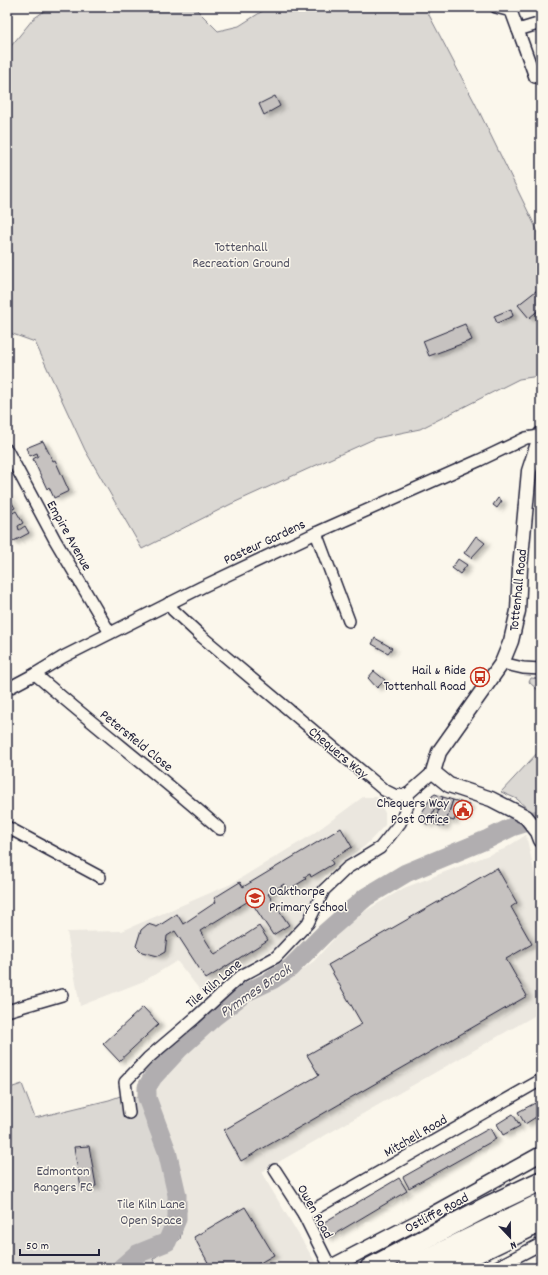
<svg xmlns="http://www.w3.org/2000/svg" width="548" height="1275" viewBox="0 0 548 1275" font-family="Dekko,sans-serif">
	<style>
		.built { fill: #ebe7df }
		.grass { fill: url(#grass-dots); stroke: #7e7d87 }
		.green { fill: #dbd8d3; stroke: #7e7d87 }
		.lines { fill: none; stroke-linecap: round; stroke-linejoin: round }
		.river { stroke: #b1aeb0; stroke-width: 19 }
		.building { fill: #c6c2c0; stroke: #22223b; filter: url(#shadow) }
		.minor-casing { stroke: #22223b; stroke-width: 14 }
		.tertiary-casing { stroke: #22223b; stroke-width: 17 }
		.trunk-casing { stroke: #22223b; stroke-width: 22 }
		.minor { stroke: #fbf7ec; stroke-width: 11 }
		.tertiary { stroke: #fbf7ec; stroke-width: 14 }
		.trunk { stroke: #fbf7ec; stroke-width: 19 }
		.labels { text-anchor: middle; stroke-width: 3; stroke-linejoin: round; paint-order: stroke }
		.park-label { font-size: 14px; fill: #505061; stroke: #fbf7ec }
		.street-label { font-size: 14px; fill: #22223b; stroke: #fbf7ec }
		.poi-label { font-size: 14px; fill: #22223b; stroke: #fbf7ec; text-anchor: end }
		.water-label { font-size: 15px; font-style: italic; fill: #545364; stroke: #fbf7ec }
	</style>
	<defs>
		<pattern id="grass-dots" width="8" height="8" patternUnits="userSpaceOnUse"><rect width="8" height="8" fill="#dbd8d3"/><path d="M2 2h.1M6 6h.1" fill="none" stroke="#bcb9b6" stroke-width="1.8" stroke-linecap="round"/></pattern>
		<filter id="shadow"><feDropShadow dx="4.5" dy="2.5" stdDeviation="2" flood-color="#0004"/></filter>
	</defs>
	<rect width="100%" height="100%" fill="#fbf7ec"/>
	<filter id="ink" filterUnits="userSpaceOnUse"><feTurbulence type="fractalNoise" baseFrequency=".025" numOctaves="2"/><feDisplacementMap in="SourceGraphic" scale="8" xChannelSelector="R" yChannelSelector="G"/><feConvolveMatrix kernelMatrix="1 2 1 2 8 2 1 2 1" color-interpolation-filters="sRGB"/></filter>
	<g filter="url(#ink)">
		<g class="built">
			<path d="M363,797H377L385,813V825L365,846L338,865L325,876L316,890L303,921L282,942L274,948L235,970L203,994L177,961L144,981L80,1006L67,932L122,931L231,884L310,836Z"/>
			<path d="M526,835L541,901V1012L261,1172L317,1265L306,1268L155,1267L153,1259L180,1239L175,1154L153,1101L162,1078L210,1025L232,1011L282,985L314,961L352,919L404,888L504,849Z"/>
		</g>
		<path class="grass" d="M531,678L541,679V693L529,682Z"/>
		<g class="green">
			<path d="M50,7H194L218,31L239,26L269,7H431L428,13L475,103L541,238V334L540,336L541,338V373L539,376L519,379L420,429L376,438L231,504L142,549L85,450L35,342L7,332V51L33,19Z"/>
			<path d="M541,749V812L533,814L517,799L501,792Z"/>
			<path d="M22,1084L35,1118L109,1100L126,1094L153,1101L175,1154L186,1210L180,1239L153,1259L156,1268H7V1089Z"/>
		</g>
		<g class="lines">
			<path class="river" d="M121,1268L137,1254L167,1242L177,1219V1195L167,1151L147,1098V1087L153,1077L179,1049L214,1017L245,993L272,980L290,968L325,933L366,897L406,873L488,839L512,827L541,818"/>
		</g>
		<g class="building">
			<path d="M275,96L280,106L264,115L259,104Z"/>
			<path d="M541,287V308L529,318L518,305Z"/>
			<path d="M511,309L513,316L497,323L494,316Z"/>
			<path d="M465,324L472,340L429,356L423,341Z"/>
			<path d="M43,441L53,461L55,460L69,491L54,498L49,487L47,489L33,459L38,456L37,453L30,456L26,448Z"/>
			<path d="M7,496H8L15,508L9,511L11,514L16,511L23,523L18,526L19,530L25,526L29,533L12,542L7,532Z"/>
			<path d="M498,498L502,501L497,508L493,505Z"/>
			<path d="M476,536L485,543L471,558L464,553Z"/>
			<path d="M458,559L467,565L460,574L452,568Z"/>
			<path d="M375,638L392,648L388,653L372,644Z"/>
			<path d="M374,671L385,680L377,688L368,678Z"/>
			<path d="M435,794L443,797L438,810L434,809L429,825L418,819L432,796Z"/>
			<path d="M443,797L453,800L444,827L434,824Z"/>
			<path d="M453,800L460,802L454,821L447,819Z"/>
			<path d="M460,802L469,805L465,818L456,815Z"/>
			<path d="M341,828L352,847L331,860L333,864L311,877L310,874L304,877L306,879L288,890L284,884L268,894L289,925L273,935L250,900L200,931L215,955L259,926L268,940L206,979L175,931L167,936L165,952L158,956L142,952L136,946L141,930L148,924L157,927L177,914L183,924L216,902L214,898L240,882L243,887Z"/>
			<path d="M497,868L517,903L511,907L532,944L506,959L527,996L241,1161L224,1130L319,1075L307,1055L362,1024L328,965Z"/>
			<path d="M143,1007L159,1024L119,1061L103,1044Z"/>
			<path d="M535,1103L541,1114L525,1124L518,1112Z"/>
			<path d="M513,1114L520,1126L503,1135L497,1124Z"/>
			<path d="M490,1128L496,1139L409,1188L403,1177Z"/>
			<path d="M89,1146L96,1186L81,1188L74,1147Z"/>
			<path d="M399,1178L407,1191L328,1238L321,1224Z"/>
			<path d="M245,1207L274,1255L251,1268H211L194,1237Z"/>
		</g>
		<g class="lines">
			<defs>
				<g id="minor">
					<path d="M496,7L511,11L518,30L541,23"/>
					<path d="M518,30L535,77"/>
					<path d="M7,450L55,540L110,633"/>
					<path d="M316,533L349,621"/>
					<path d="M169,603L173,610L201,636L384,790L396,796L408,794L433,772"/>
					<path d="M502,663L523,668L541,669"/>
					<path d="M35,674C96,727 160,776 220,829"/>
					<path d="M7,689L35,674L63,657L202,587L316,533L480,460L526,438L540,436"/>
					<path d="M7,827L100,877"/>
					<path d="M7,1011L62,995"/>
					<path d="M129,1113L125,1082L148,1058L195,1018L241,976L276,957L308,923L324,890L347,868L380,848L400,823L408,805V794"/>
					<path d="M275,1170L304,1215L330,1267"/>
					<path d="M304,1215L541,1080"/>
					<path d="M495,1268L541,1244"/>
				</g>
				<g id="tertiary">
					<path d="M541,434L529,471L520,568L518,611L511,641L502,663L439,752L433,772L449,785L491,799L526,817L538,832L541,840"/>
					<path d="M329,1268L429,1216L541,1154"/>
				</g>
				<g id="trunk">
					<path d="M370,1268L490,1205L541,1181"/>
					<path d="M408,1268L541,1203"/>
					<path d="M446,1268L541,1222"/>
				</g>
			</defs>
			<use href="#minor" class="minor-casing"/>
			<use href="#tertiary" class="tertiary-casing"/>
			<use href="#trunk" class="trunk-casing"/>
			<use href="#minor" class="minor"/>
			<use href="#tertiary" class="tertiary"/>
			<use href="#trunk" class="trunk"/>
		</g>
	</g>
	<defs>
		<symbol id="bus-ring" viewBox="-11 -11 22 22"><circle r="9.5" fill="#fbf7ec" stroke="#c8321e" stroke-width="1.5"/><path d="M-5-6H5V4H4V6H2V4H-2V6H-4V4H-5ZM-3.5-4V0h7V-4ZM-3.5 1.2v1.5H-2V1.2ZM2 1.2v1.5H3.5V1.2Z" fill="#c8321e"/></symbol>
		<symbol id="civic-ring" viewBox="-11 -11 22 22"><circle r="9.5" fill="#fbf7ec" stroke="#c8321e" stroke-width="1.5"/><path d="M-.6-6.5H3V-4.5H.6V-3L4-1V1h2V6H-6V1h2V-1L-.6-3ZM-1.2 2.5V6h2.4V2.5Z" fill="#c8321e"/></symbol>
		<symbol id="school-ring" viewBox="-11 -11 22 22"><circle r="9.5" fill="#fbf7ec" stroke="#c8321e" stroke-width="1.5"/><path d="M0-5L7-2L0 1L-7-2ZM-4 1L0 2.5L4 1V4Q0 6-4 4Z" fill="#c8321e"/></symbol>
	</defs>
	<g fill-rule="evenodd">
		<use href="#bus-ring" x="469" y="666" width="22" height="22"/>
		<use href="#civic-ring" x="452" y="799" width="22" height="22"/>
		<use href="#school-ring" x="244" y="887" width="22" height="22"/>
	</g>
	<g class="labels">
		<g class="park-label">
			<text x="241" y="251">Tottenhall<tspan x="241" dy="16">Recreation Ground</tspan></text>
			<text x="63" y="1175">Edmonton<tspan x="63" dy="16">Rangers FC</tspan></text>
			<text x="151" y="1208">Tile Kiln Lane<tspan x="151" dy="16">Open Space</tspan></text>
		</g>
		<g class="street-label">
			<text transform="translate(70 535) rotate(61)" y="5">Empire Avenue</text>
			<text transform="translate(264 541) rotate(-25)" y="5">Pasteur Gardens</text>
			<text transform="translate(517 590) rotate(-84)" y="5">Tottenhall Road</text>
			<text transform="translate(137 740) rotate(39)" y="5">Petersfield Close</text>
			<text transform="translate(339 752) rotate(40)" y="5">Chequers Way</text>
			<text transform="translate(213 983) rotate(-40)" y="5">Tile Kiln Lane</text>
			<text transform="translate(415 1135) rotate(-30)" y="5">Mitchell Road</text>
			<text transform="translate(316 1211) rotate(61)" y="5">Owen Road</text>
			<text transform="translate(436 1212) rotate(-28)" y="5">Ostliffe Road</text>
		</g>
		<g class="poi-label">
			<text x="466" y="674">Hail &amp; Ride<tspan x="466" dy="16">Tottenhall Road</tspan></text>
			<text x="449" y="807">Chequers Way<tspan x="449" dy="16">Post Office</tspan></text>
			<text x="269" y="895" text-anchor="start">Oakthorpe<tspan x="269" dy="16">Primary School</tspan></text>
		</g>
		<g class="water-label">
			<text transform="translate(255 990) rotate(-34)" y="5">Pymmes Brook</text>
		</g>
	</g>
	<rect width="548" height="1275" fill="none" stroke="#fbf7ec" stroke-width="24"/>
	<rect x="12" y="12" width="524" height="1251" fill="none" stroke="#22223b" stroke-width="1.5" filter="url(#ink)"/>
	<g transform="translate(510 1237) rotate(158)" stroke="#fbf7ec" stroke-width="3" paint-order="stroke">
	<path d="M0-3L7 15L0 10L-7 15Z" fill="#22223b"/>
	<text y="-6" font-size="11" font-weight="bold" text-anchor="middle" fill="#22223b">N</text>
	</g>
	<path d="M20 1249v6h79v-6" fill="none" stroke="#22223b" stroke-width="2"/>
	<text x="26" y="1249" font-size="12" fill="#22223b" stroke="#fbf7ec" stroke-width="3" paint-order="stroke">50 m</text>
</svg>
